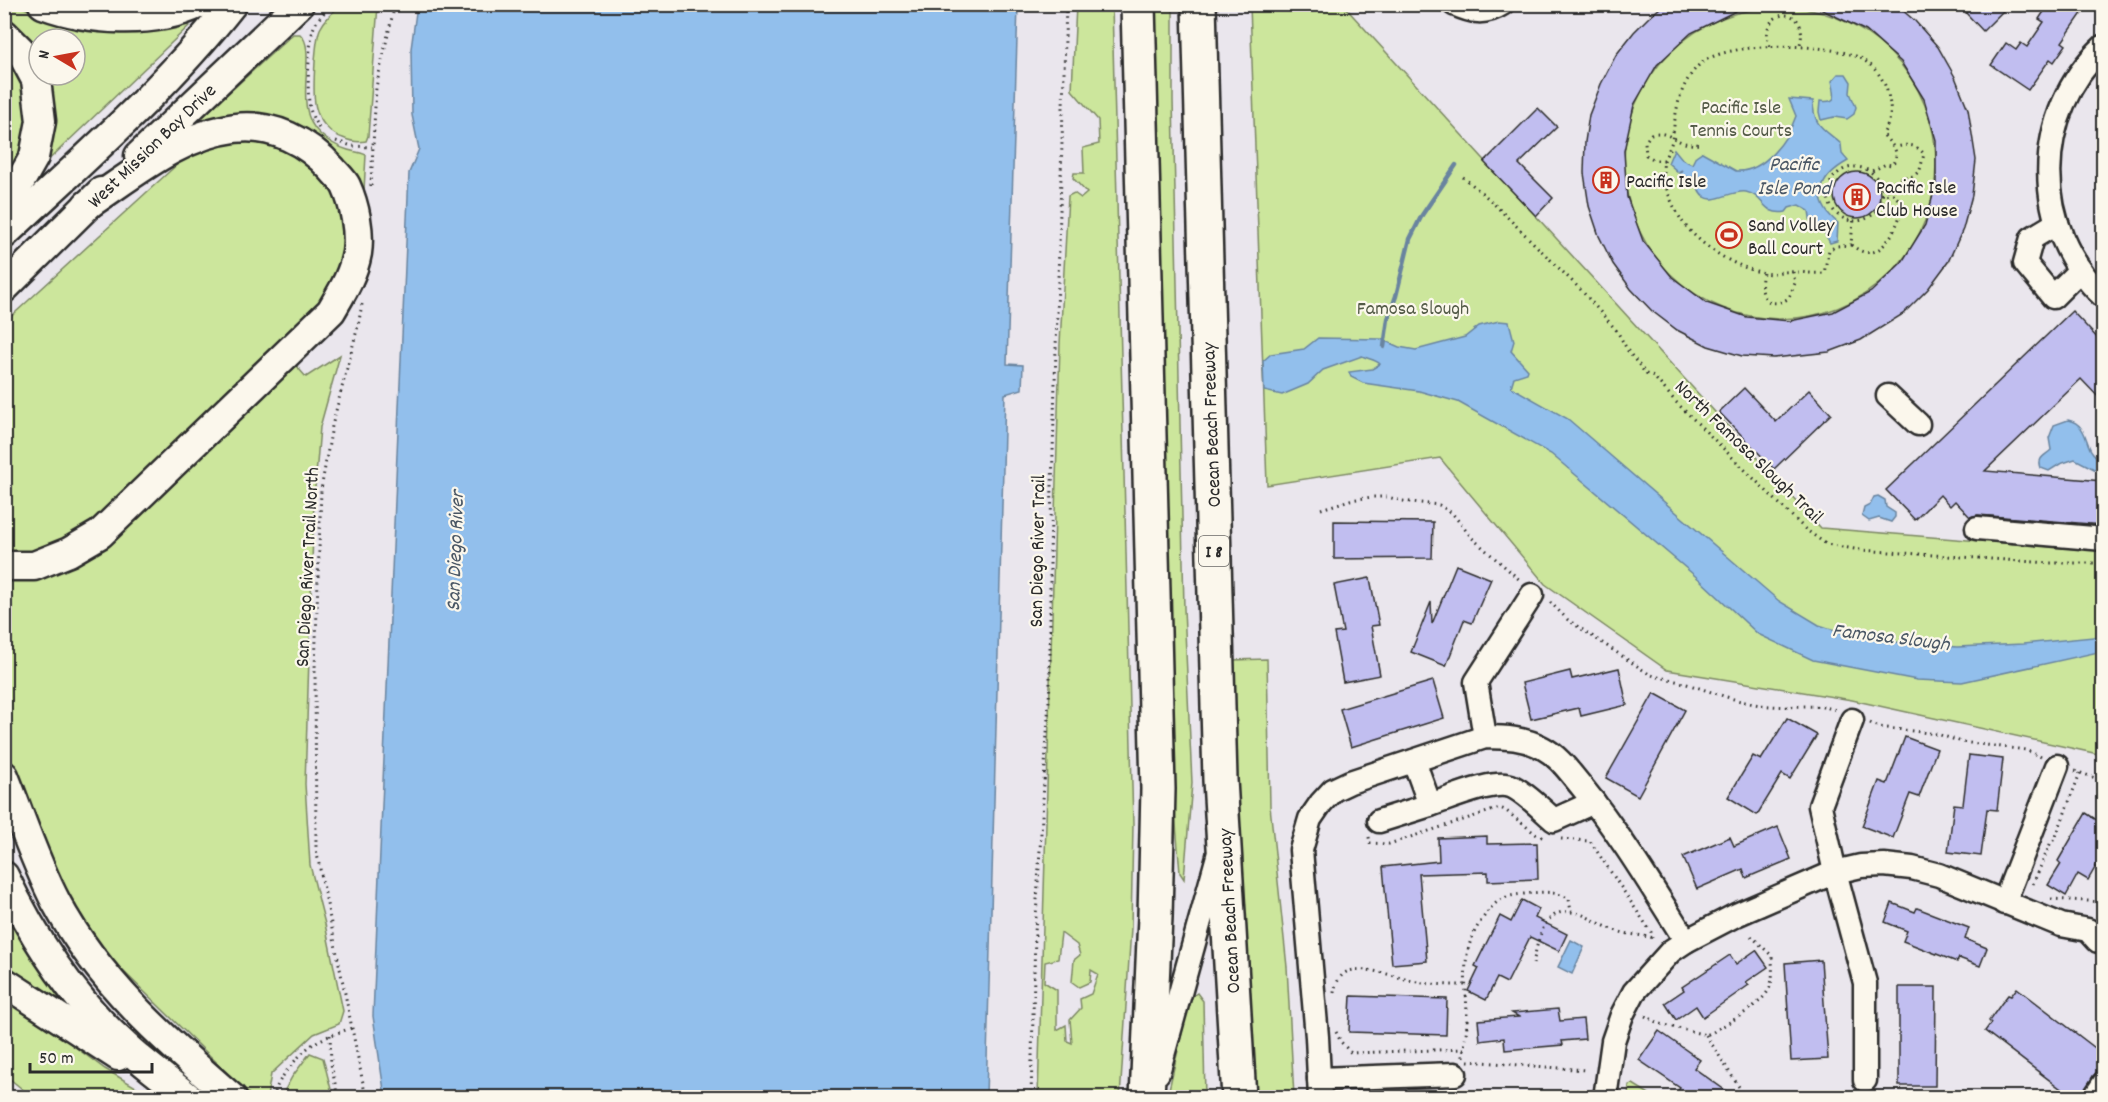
<svg xmlns="http://www.w3.org/2000/svg" width="2108" height="1102" viewBox="0 0 2108 1102" font-family="Dekko,sans-serif">
	<style>
		.green { fill: #cce69c; stroke: #7c8864; stroke-width: 1.5; fill-rule: evenodd }
		.water { fill: #92bfec; stroke: #69849f; stroke-width: 1.5 }
		.lines { fill: none; stroke-linecap: round; stroke-linejoin: round }
		.stream { stroke: #69849f; stroke-width: 4.5 }
		.building { fill: #c1bef0; stroke: #2b2b2b; stroke-width: 1.5 }
		.minor-casing { stroke: #2b2b2b; stroke-width: 27 }
		.major-casing { stroke: #2b2b2b; stroke-width: 33 }
		.highway-casing { stroke: #2b2b2b; stroke-width: 38 }
		.path { stroke: #2b2b2b; stroke-width: 3; stroke-dasharray: 1.5 4.5; stroke-linecap: butt }
		.minor { stroke: #fbf7ec; stroke-width: 22 }
		.major { stroke: #fbf7ec; stroke-width: 28 }
		.highway { stroke: #fbf7ec; stroke-width: 33 }
		.labels { text-anchor: middle; stroke-width: 4.5; stroke-linejoin: round; paint-order: stroke }
		.shield { fill: #fbf7ec; stroke: #696865; stroke-width: 1.5 }
		.shield-label { font-size: 18px; font-weight: bold; fill: #2b2b2b }
		.park-label { font-size: 20px; fill: #535a47; stroke: #fbf7ec }
		.street-label { font-size: 20px; fill: #2b2b2b; stroke: #fbf7ec }
		.poi-label { font-size: 20px; fill: #2b2b2b; stroke: #fbf7ec; text-anchor: start }
		.water-label { font-size: 21px; font-style: italic; fill: #4a5765; stroke: #fbf7ec }
	</style>
	<rect width="100%" height="100%" fill="#eae6ed"/>
	<filter id="ink" filterUnits="userSpaceOnUse"><feTurbulence type="fractalNoise" baseFrequency=".0167" numOctaves="2"/><feDisplacementMap in="SourceGraphic" scale="12" xChannelSelector="R" yChannelSelector="G"/><feConvolveMatrix kernelMatrix="1 2 1 2 8 2 1 2 1" color-interpolation-filters="sRGB"/></filter>
	<g filter="url(#ink)">
		<g class="green">
			<path d="M5,4L18,5L54,22L190,25L37,171L40,75H75V39H39V73L5,27Z"/>
			<path d="M341,5H378L368,136L366,141C358,143 350,141 343,138C330,134 319,121 316,108C312,95 315,42 320,29C325,19 333,12 341,5Z"/>
			<path d="M1076,5L1089,11V5H1112L1133,825L1131,928L1120,1098L1038,1097L1060,344L1068,196L1074,193L1081,198L1087,193L1073,178L1074,173H1084L1083,148L1099,144L1098,120L1072,90ZM1061,933L1077,945L1080,955L1074,960L1072,982L1079,987L1090,982L1091,970L1098,974L1091,994L1080,999L1081,1008L1070,1020L1072,1043L1067,1041L1066,1025L1057,1030V990L1044,982L1045,962L1058,959Z"/>
			<path d="M1149,5H1173V100L1184,609L1192,783L1184,879L1180,873L1175,812L1169,792Z"/>
			<path d="M1250,5H1343L1821,528L2103,551V755L1852,700L1667,670L1545,584L1440,458L1267,485Z"/>
			<circle cx="1780" cy="163" r="156"/>
			<path d="M293,34H300C319,50 290,108 320,134C328,141 338,147 348,150C354,152 360,152 366,155L364,190L354,194L325,153L205,126L201,118Z"/>
			<path d="M5,54C27,80 32,118 22,150C19,162 10,173 5,183Z"/>
			<path d="M254,138L305,158L324,179L342,204L345,238L336,278L319,306L90,532L50,551L5,555V322L183,159L203,146Z"/>
			<path d="M340,355L320,427L314,500L305,784L310,865L325,924L343,1011L339,1024L314,1034L271,1074L267,1097H252L119,967L79,918L39,841L5,743L4,573H38L293,362L306,377Z"/>
			<path d="M1267,659L1270,806L1287,967L1294,1097H1253L1236,799L1232,660Z"/>
			<path d="M4,906L82,1018L56,1004L5,968Z"/>
			<path d="M1197,993L1203,1001L1205,1097L1167,1098L1190,998Z"/>
			<path d="M4,994L105,1069L153,1097H32L5,1075Z"/>
			<path d="M310,1053L323,1058L333,1097H281L292,1077Z"/>
			<path d="M1633,1084L1654,1097H1628L1629,1085Z"/>
		</g>
		<g class="water">
			<path d="M417,5H1018L1007,364L1023,365L1022,389L1005,394L986,1097H385L373,1016L409,173L419,149L412,115L411,49Z"/>
			<path d="M1838,74H1846L1851,82L1850,93L1856,107L1854,114L1847,119L1834,117L1821,120L1819,112L1820,101C1839,104 1835,94 1832,81Z"/>
			<path d="M1789,99L1813,101C1813,127 1825,129 1841,144L1842,154L1848,161C1819,177 1810,200 1838,223L1837,241L1830,243L1822,228L1811,224L1809,211L1799,205L1789,208L1786,212C1762,216 1765,196 1746,192C1732,190 1714,204 1705,197C1697,192 1698,184 1694,177H1682L1679,174L1682,170L1678,172L1668,163L1674,149L1683,160L1692,164L1696,156L1702,152L1736,171C1764,173 1788,139 1796,116Z"/>
			<path d="M1499,321L1509,322L1514,341L1511,351L1528,370L1527,373L1514,377L1511,387L1568,419L1779,601L1819,625L1847,634L1895,642L1957,647L2023,644L2103,636V651L1962,682L1917,680L1813,660L1758,634L1700,580L1551,454L1458,402L1419,391L1363,383L1351,377L1349,372L1372,369L1380,364C1376,360 1368,359 1362,356L1323,370L1308,384L1282,395L1264,391L1263,361L1271,354L1304,349L1318,338L1381,339L1399,347L1416,350L1465,337L1479,326Z"/>
			<path d="M2068,420C2091,425 2083,451 2099,458L2098,471L2075,459L2060,464L2049,471L2041,468C2037,457 2045,456 2051,450L2049,438L2054,425Z"/>
			<path d="M1878,496L1885,500L1886,507L1895,513V517L1891,522L1879,518L1869,521L1862,516L1864,508L1870,505L1874,497Z"/>
			<path d="M1571,940L1584,947L1572,974L1558,967Z"/>
		</g>
		<g class="lines">
			<path class="stream" d="M1384,347L1388,319L1396,296L1410,239L1422,215L1456,165"/>
		</g>
		<g class="building">
			<path d="M1665,4H1750L1691,33L1657,65L1634,105L1624,151L1627,197L1643,241L1672,277L1707,303L1747,317L1790,321L1833,312L1871,292L1902,262L1925,225L1936,184V140L1924,99L1901,62L1866,31L1810,4H1895L1915,21L1938,47L1955,77L1968,109L1976,160L1972,195L1963,229L1948,262L1928,289L1903,314L1861,340L1829,352L1774,358L1742,356L1708,346L1677,330L1652,311L1631,289L1613,264L1599,236L1589,206L1584,173L1585,142L1589,115L1601,84L1616,55L1634,32L1649,17Z"/>
			<path d="M1975,4H2010L1983,31L1966,13Z"/>
			<path d="M2049,4H2072L2083,12L2062,42L2066,45L2054,62L2050,59L2028,90L1991,65L2006,43L2016,50L2021,43L2027,47L2044,22L2039,19Z"/>
			<path d="M1538,108L1557,127L1519,164L1553,198L1536,216L1484,162Z"/>
			<circle cx="1857" cy="195" r="23"/>
			<path d="M2072,311L2103,344V402L2081,379L1985,471L2103,481V525L1978,515L1970,517L1955,501L1950,506L1940,495L1915,520L1886,490Z"/>
			<path d="M1744,388L1776,422L1809,390L1831,414L1774,469L1719,412Z"/>
			<path d="M1334,521L1433,522L1432,558L1334,559Z"/>
			<path d="M1456,565L1491,579L1472,623L1464,620L1446,666L1411,652L1431,602L1432,624Z"/>
			<path d="M1370,578L1379,625L1371,626L1380,675L1343,682L1334,633L1343,632L1334,585Z"/>
			<path d="M1619,668L1627,705L1581,716L1579,708L1531,719L1522,683L1570,671L1572,679Z"/>
			<path d="M1433,681L1444,718L1351,747L1340,709Z"/>
			<path d="M1654,693L1685,710L1638,796L1606,778Z"/>
			<path d="M1787,718L1817,735L1790,779L1782,774L1757,815L1728,797L1753,756L1761,760Z"/>
			<path d="M1905,737L1937,749L1919,797L1910,794L1893,838L1862,826L1879,781L1887,784Z"/>
			<path d="M1969,755L2003,759L1997,810L1987,809L1981,856L1948,852L1954,804L1963,805Z"/>
			<path d="M2086,813L2103,824V854L2088,880L2078,874L2066,896L2048,885L2061,864L2058,861Z"/>
			<path d="M1778,827L1791,859L1746,878L1743,869L1697,889L1683,857L1730,837L1734,846Z"/>
			<path d="M1487,836V844L1537,843L1538,879L1488,881V872L1419,874L1427,961L1392,964L1383,867L1439,861L1438,838Z"/>
			<path d="M1522,900L1539,909L1535,918L1567,934L1559,951L1530,937L1507,983L1497,978L1486,1000L1468,991L1479,968L1475,966L1500,916L1511,922Z"/>
			<path d="M1892,903L1915,912L1917,908L1969,928L1965,939L1987,948L1980,966L1959,958L1957,962L1903,941L1907,931L1885,922Z"/>
			<path d="M1756,950L1768,967L1746,982L1749,985L1703,1017L1696,1006L1676,1020L1665,1003L1684,990L1682,987L1730,955L1736,964Z"/>
			<path d="M1821,960L1828,1059L1791,1061L1785,963Z"/>
			<path d="M1899,987H1936L1935,1086H1899Z"/>
			<path d="M2017,988L2103,1054V1070L2098,1071L2093,1076L2081,1098H2061L2065,1092L1985,1031L1991,1023L1989,1021L2001,1004L2008,995L2011,996Z"/>
			<path d="M1351,996L1447,999L1446,1035L1349,1032Z"/>
			<path d="M1558,1009L1560,1021L1583,1019L1585,1039L1562,1041L1563,1045L1505,1050L1504,1038L1480,1041L1478,1020L1519,1017L1512,1013Z"/>
			<path d="M1659,1031L1700,1060L1694,1068L1736,1098H1673L1680,1088L1639,1060Z"/>
		</g>
		<g class="lines">
			<defs>
				<g id="minor">
					<path d="M1454,4C1471,12 1485,15 1502,4"/>
					<path d="M2104,46C2032,113 2030,229 2104,297"/>
					<path d="M2057,223L2032,238L2025,263L2053,297L2080,270"/>
					<path d="M1888,396L1918,424"/>
					<path d="M1977,528L2104,539"/>
					<path d="M1852,720L1820,806L1835,872L1865,983V1080"/>
					<path d="M1485,737L1476,682L1532,595"/>
					<path d="M1414,761L1430,805C1449,799 1495,778 1513,787C1527,794 1541,809 1554,820L1594,802"/>
					<path d="M1379,821L1430,805"/>
					<path d="M2004,903L2057,766"/>
					<path d="M1158,1073L1218,856"/>
					<path d="M1319,1079L1455,1074"/>
					<path d="M1320,1098L1317,1037L1301,850L1310,819L1321,803L1333,790L1350,782L1485,737C1505,737 1525,738 1543,748C1560,757 1570,773 1582,787C1621,835 1653,889 1686,941"/>
					<path d="M1605,1098L1613,1041L1622,1015L1634,992L1671,951L1686,941L1736,915L1835,872L1861,866L1884,865L1912,868L1939,875L2061,925L2088,930L2098,941L2104,942"/>
					<path d="M2094,1098L2104,1083"/>
				</g>
				<g id="major">
					<path d="M43,4C89,21 153,25 198,4"/>
					<path d="M4,34L20,50L36,80L41,121L34,157L4,210"/>
					<path d="M139,156L299,4"/>
					<path d="M4,234C83,160 165,89 232,4"/>
					<path d="M4,288L101,192"/>
					<path d="M4,566H34L69,552L100,534L331,311C342,292 353,275 357,253C360,232 355,206 346,186C343,180 336,174 332,169C308,142 272,123 235,128C179,135 133,175 87,205"/>
					<path d="M4,776C21,818 35,862 56,902C98,981 165,1040 232,1098"/>
					<path d="M4,876C34,939 72,998 124,1045C144,1064 167,1080 189,1098"/>
					<path d="M4,982L118,1056"/>
				</g>
				<g id="highway">
					<path d="M1138,4L1158,789L1155,917L1147,1098"/>
					<path d="M1199,4L1220,780L1239,1098"/>
				</g>
			</defs>
			<use href="#minor" class="minor-casing"/>
			<use href="#major" class="major-casing"/>
			<use href="#highway" class="highway-casing"/>
			<g class="path">
				<path d="M1770,46C1754,9 1814,0 1799,48"/>
				<path d="M319,128C313,120 310,111 309,102C307,86 309,45 313,30C316,19 325,12 333,4"/>
				<path d="M336,141L352,146L372,147"/>
				<path d="M1664,160H1655L1646,155L1645,142L1651,134C1670,129 1676,147 1700,144"/>
				<circle cx="1855" cy="194" r="27"/>
				<path d="M1463,177L1488,198L1581,290L1617,331L1628,351L1646,374L1654,377L1676,402L1805,529L1826,544L1860,550L2050,563H2104"/>
				<path d="M371,186L376,87L395,4"/>
				<path d="M1853,221L1851,245L1837,246L1829,250L1824,273C1810,274 1797,271 1783,272C1777,272 1771,275 1765,273C1735,268 1700,246 1682,221C1672,205 1660,180 1664,161C1666,154 1671,147 1672,140C1676,112 1678,86 1699,65C1725,40 1827,43 1858,57C1875,65 1886,81 1889,99C1892,113 1890,122 1883,134C1891,146 1902,150 1892,165L1886,164L1870,172"/>
				<path d="M1851,245C1855,247 1859,251 1864,252C1886,257 1900,221 1903,204L1893,194L1882,195L1899,178L1914,176L1920,170L1924,154C1916,144 1908,144 1896,147"/>
				<path d="M1763,273C1758,293 1766,312 1789,298L1795,283L1793,272"/>
				<path d="M362,304L358,326L332,426L321,490L315,669L316,849L366,1098"/>
				<path d="M1321,509L1350,500L1372,497H1388L1402,501L1439,505L1452,513L1472,538L1521,581"/>
				<path d="M1550,602L1568,620L1649,674C1658,678 1667,678 1676,681C1707,689 1738,704 1771,706C1792,708 1815,703 1836,710"/>
				<path d="M1870,723L1879,727L1937,734L1962,742L2026,750L2041,757"/>
				<path d="M2075,771L2104,781"/>
				<path d="M1369,837L1370,843L1389,844L1500,808L1505,810L1537,835L1545,838"/>
				<path d="M1561,839L1590,841L1651,932L1652,938"/>
				<path d="M2033,884L2051,842L2055,839L2080,773"/>
				<path d="M2051,899L2104,902"/>
				<path d="M1533,964C1539,935 1545,901 1583,915C1594,920 1605,927 1617,931C1629,935 1642,935 1654,938"/>
				<path d="M1334,993C1335,984 1340,974 1349,971C1370,965 1401,980 1423,983C1437,985 1451,985 1465,985"/>
				<path d="M1645,1016L1661,1024L1706,1035L1713,1032C1729,1022 1761,1006 1769,989C1774,979 1772,967 1772,956L1748,933"/>
				<path d="M1336,1032L1341,1042L1351,1053L1464,1049"/>
				<path d="M330,1035L331,1064L338,1098"/>
				<path d="M1706,1035L1746,1098"/>
				<path d="M1463,1057C1464,1044 1467,1033 1467,1020C1467,982 1458,952 1483,918C1496,900 1502,896 1524,894C1540,892 1555,890 1569,899L1571,912"/>
				<path d="M1468,1061L1586,1070"/>
				<path d="M274,1098C275,1086 282,1077 289,1068C311,1041 319,1039 352,1028"/>
				<path d="M1031,1098L1035,933L1050,683V555L1066,4"/>
				<path d="M1437,1098L1463,1097"/>
			</g>
			<use href="#minor" class="minor"/>
			<use href="#major" class="major"/>
			<use href="#highway" class="highway"/>
		</g>
	</g>
	<defs>
		<symbol id="building-ring" viewBox="-11 -11 22 22"><circle r="9.5" fill="#fbf7ec" stroke="#c8321e" stroke-width="1.5"/><path d="M-4-6H4V6H1V3H-1V6H-4ZM-2.5-4.3h1.7v1.8h-1.7ZM.8-4.3h1.7v1.8H.8ZM-2.5-1h1.7V.8h-1.7ZM.8-1h1.7V.8H.8Z" fill="#c8321e"/></symbol>
		<symbol id="stadium-ring" viewBox="-11 -11 22 22"><circle r="9.5" fill="#fbf7ec" stroke="#c8321e" stroke-width="1.5"/><path d="M0-5a6.5 5 0 1 0 0 10a6.5 5 0 1 0 0-10ZM-3.5-1.8h7v3.6h-7Z" fill="#c8321e"/></symbol>
	</defs>
	<g fill-rule="evenodd">
		<use href="#building-ring" x="1591" y="165" width="30" height="30"/>
		<use href="#building-ring" x="1842" y="182" width="30" height="30"/>
		<use href="#stadium-ring" x="1714" y="220" width="30" height="30"/>
	</g>
	<g class="labels">
		<rect class="shield" x="1199" y="536" width="30" height="30" rx="4.5"/>
		<g class="shield-label">
			<text x="1214" y="557">I 8</text>
		</g>
		<g class="park-label">
			<text x="1741" y="113">Pacific Isle<tspan x="1741" dy="23">Tennis Courts</tspan></text>
			<text x="1413" y="314">Famosa Slough</text>
		</g>
		<g class="street-label">
			<text transform="translate(151 145) rotate(-44)" y="7">West Mission Bay Drive</text>
			<text transform="translate(1210 425) rotate(-92)" y="7">Ocean Beach Freeway</text>
			<text transform="translate(1750 451) rotate(44)" y="7">North Famosa Slough Trail</text>
			<text transform="translate(1036 551) rotate(-89)" y="7">San Diego River Trail</text>
			<text transform="translate(306 567) rotate(-87)" y="7">San Diego River Trail North</text>
			<text transform="translate(1228 911) rotate(-93)" y="7">Ocean Beach Freeway</text>
		</g>
		<g class="poi-label">
			<text x="1626" y="187">Pacific Isle</text>
			<text x="1876" y="193">Pacific Isle<tspan x="1876" dy="23">Club House</tspan></text>
			<text x="1748" y="231">Sand Volley<tspan x="1748" dy="23">Ball Court</tspan></text>
		</g>
		<g class="water-label">
			<text x="1794" y="170">Pacific<tspan x="1794" dy="24">Isle Pond</tspan></text>
			<text transform="translate(454 551) rotate(-88)" y="7">San Diego River</text>
			<text transform="translate(1891 636) rotate(7)" y="7">Famosa Slough</text>
		</g>
	</g>
	<rect width="2108" height="1102" fill="none" stroke="#fbf7ec" stroke-width="24"/>
	<rect x="12" y="12" width="2084" height="1078" fill="none" stroke="#2b2b2b" stroke-width="2" filter="url(#ink)"/>
	<g transform="translate(57 57) rotate(280)"><circle r="28" fill="#fbf7ec" stroke="#a8a59f" stroke-width="1.5"/>
	<path d="M0-4.5L10 22L0 15L-10 22Z" fill="#c8321e"/>
	<text y="-9" font-size="16" font-weight="bold" text-anchor="middle" fill="#2b2b2b">N</text>
	</g>
	<path d="M30 1063v9h122v-9" fill="none" stroke="#2b2b2b" stroke-width="3"/>
	<text x="39" y="1063" font-size="18" fill="#2b2b2b" stroke="#fbf7ec" stroke-width="4.5" paint-order="stroke">50 m</text>
</svg>
